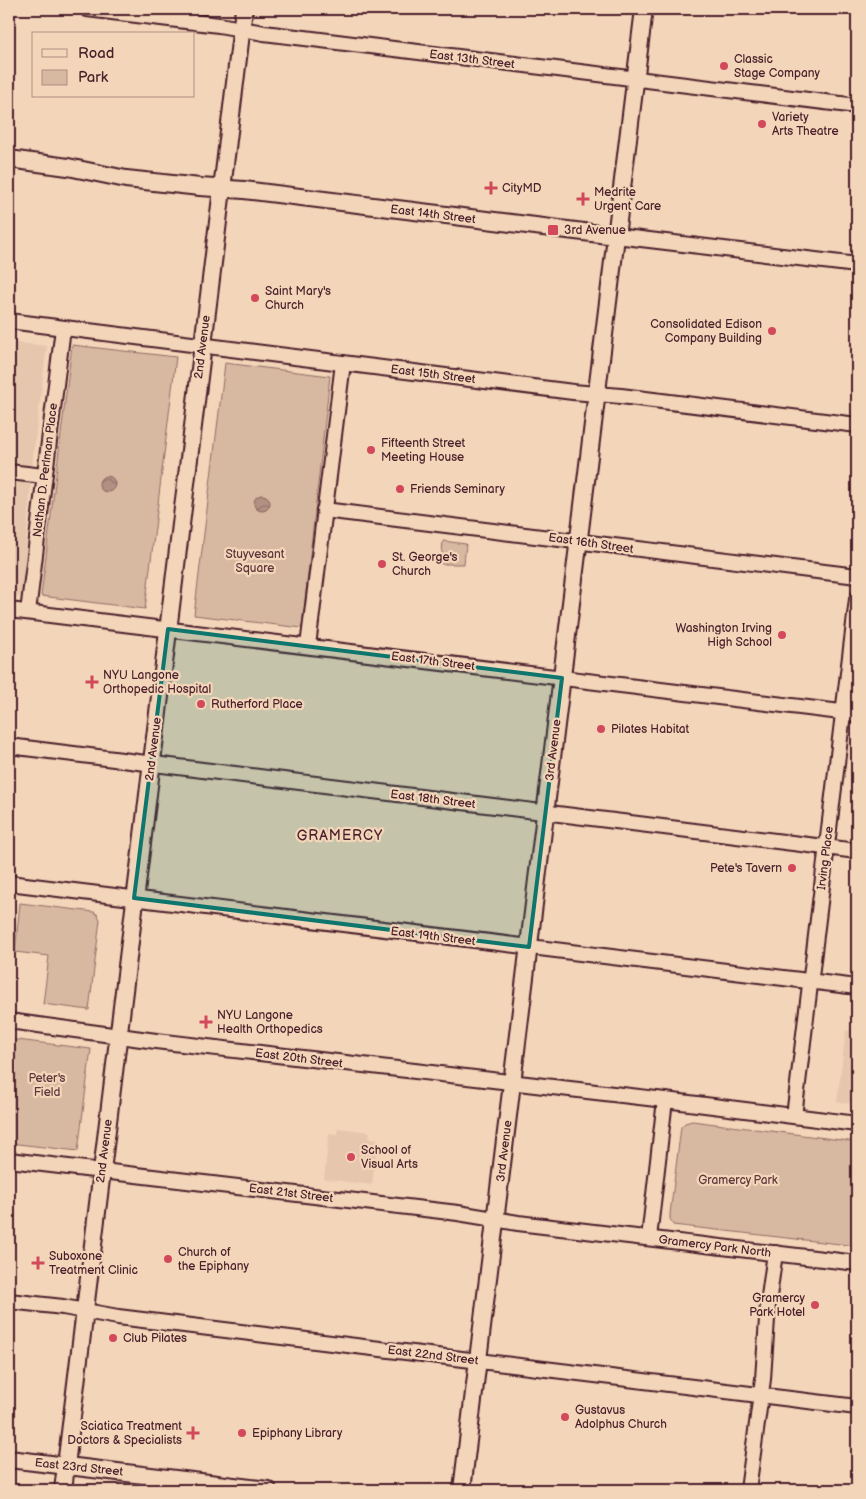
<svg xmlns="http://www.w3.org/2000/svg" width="866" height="1499" viewBox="0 0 866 1499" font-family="'Balsamiq Sans',sans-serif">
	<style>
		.built { fill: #e6c7ae }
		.green { fill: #d7b8a1; stroke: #906c66 }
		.water { fill: url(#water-waves); stroke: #88635f }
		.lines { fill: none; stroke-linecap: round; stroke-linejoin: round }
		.minor-casing { stroke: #4a1f2b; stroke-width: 18 }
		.major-casing { stroke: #4a1f2b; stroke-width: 20 }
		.minor { stroke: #f3d6b9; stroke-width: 14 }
		.major { stroke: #f3d6b9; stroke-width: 16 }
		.marked { fill: #0f766e; fill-opacity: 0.2; stroke: #0f766e; stroke-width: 4; stroke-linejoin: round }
		.poi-dot { fill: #d1495b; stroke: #f3d6b9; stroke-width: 2 }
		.labels { text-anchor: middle; stroke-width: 4.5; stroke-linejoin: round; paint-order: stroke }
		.street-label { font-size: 12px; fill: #4a1f2b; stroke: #f3d6b9 }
		.poi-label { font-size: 12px; fill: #4a1f2b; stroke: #f3d6b9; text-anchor: start }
		.park-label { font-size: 12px; fill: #5f363d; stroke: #f3d6b9 }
		.neighbourhood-label { font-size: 14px; letter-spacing: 1px; fill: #4a1f2b; stroke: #f3d6b9 }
	</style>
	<defs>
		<pattern id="water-waves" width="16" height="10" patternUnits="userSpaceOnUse" patternTransform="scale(1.25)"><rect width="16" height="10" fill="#b29082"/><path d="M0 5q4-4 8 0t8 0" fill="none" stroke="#93756b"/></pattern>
	</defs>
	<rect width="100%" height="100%" fill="#f3d6b9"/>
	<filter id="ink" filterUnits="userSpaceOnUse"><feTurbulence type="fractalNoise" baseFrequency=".02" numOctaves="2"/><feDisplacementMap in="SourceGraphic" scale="10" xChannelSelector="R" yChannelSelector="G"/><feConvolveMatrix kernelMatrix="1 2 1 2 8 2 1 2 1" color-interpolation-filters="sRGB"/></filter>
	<g filter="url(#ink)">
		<g class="built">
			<path d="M9,339L11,342L47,346L33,457L22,597L9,595Z"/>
			<path d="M846,1030L857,1032V1089L855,1104L837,1102Z"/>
			<path d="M338,1128L370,1132L369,1138L378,1139L372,1185L324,1179L329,1133L337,1134Z"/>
		</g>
		<g class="green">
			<path d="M72,345L176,357L145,609L41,596Z"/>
			<path d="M225,363L330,376L302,628L194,615Z"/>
			<path d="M443,541L466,544L464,564H441Z"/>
			<path d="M20,903L94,912L98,915L100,920L89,1010L43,1004L49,956L15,952Z"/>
			<path d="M9,1039L91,1049L78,1151L9,1143Z"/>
			<path d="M692,1121L857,1142V1246L673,1225L670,1219V1214L681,1127L685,1123Z"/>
		</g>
		<g class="water">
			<circle cx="107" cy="484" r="8"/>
			<circle cx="262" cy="503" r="8"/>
		</g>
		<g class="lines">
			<defs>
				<g id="minor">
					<path d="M87,9L219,25L264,33L857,106"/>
					<path d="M616,236L857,265"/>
					<path d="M9,321L573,392L621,396L857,425"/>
					<path d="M9,472L44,476"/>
					<path d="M324,510L857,576"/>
					<path d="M9,610L857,714"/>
					<path d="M28,612L63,328"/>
					<path d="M308,646L343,363"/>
					<path d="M9,746L857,851"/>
					<path d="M9,883L857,987"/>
					<path d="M9,1021L156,1041L665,1100L857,1124"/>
					<path d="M794,1116L857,599"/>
					<path d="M9,1160L458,1213L518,1223L857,1263"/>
					<path d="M649,1238L665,1100"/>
					<path d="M9,1301L63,1307L118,1317L857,1407"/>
					<path d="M748,1490L763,1379L768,1304L775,1253"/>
				</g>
				<g id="major">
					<path d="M9,159L68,167L126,179L200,187L244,190L616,236"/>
					<path d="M9,1459L268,1490"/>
					<path d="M63,1490L244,9"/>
					<path d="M462,1490L644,9"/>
				</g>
			</defs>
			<use href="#minor" class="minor-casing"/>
			<use href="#major" class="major-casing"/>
			<use href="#minor" class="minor"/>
			<use href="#major" class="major"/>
		</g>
	</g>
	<path class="marked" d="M168,629L562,678L529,947L134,898Z"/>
	<g class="poi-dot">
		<circle cx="724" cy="66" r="5"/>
		<circle cx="762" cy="124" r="5"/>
		<path d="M488.5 180.5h5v5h5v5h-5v5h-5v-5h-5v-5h5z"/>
		<path d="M580.5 191.5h5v5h5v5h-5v5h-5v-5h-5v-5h5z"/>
		<rect x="547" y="224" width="12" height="12" rx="2.5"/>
		<circle cx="255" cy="298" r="5"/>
		<circle cx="772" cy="331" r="5"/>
		<circle cx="371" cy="450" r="5"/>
		<circle cx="400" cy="489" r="5"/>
		<circle cx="382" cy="564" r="5"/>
		<circle cx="782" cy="635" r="5"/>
		<path d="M89.5 674.5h5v5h5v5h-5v5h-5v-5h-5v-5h5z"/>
		<circle cx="201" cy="704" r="5"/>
		<circle cx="601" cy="729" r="5"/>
		<circle cx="792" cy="868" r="5"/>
		<path d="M203.5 1014.5h5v5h5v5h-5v5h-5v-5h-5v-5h5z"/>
		<circle cx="351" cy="1157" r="5"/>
		<circle cx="168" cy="1259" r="5"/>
		<path d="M35.5 1255.5h5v5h5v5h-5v5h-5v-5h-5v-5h5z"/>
		<circle cx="815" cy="1305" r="5"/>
		<circle cx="113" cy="1338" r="5"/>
		<circle cx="565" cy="1417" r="5"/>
		<path d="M190.5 1425.5h5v5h5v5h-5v5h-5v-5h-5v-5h5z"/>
		<circle cx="242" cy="1433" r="5"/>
	</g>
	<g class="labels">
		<g class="street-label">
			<text transform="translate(472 59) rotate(7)" y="4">East 13th Street</text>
			<text transform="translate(433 214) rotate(7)" y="4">East 14th Street</text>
			<text transform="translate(202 347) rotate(-83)" y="4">2nd Avenue</text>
			<text transform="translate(433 374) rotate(7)" y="4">East 15th Street</text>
			<text transform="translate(45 470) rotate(-83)" y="4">Nathan D. Perlman Place</text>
			<text transform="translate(591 543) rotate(8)" y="4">East 16th Street</text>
			<text transform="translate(433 661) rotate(7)" y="4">East 17th Street</text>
			<text transform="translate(153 749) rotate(-83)" y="4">2nd Avenue</text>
			<text transform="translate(553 750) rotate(-83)" y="4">3rd Avenue</text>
			<text transform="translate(433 799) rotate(7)" y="4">East 18th Street</text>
			<text transform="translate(825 858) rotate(-83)" y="4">Irving Place</text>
			<text transform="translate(433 936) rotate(7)" y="4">East 19th Street</text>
			<text transform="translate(299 1058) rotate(7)" y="4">East 20th Street</text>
			<text transform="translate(104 1151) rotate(-83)" y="4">2nd Avenue</text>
			<text transform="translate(504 1151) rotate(-83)" y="4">3rd Avenue</text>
			<text transform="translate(291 1193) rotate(7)" y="4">East 21st Street</text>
			<text transform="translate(715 1246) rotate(7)" y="4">Gramercy Park North</text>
			<text transform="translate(433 1355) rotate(7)" y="4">East 22nd Street</text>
			<text transform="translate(79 1467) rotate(6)" y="4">East 23rd Street</text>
		</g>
		<g class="poi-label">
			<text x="734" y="63">Classic<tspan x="734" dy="14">Stage Company</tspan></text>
			<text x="772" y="121">Variety<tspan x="772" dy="14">Arts Theatre</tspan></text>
			<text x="502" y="192">CityMD</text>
			<text x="594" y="196">Medrite<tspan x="594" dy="14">Urgent Care</tspan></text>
			<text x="564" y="234">3rd Avenue</text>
			<text x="265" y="295">Saint Mary's<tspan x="265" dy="14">Church</tspan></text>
			<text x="762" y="328" text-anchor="end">Consolidated Edison<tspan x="762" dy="14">Company Building</tspan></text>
			<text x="381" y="447">Fifteenth Street<tspan x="381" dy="14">Meeting House</tspan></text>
			<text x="410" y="493">Friends Seminary</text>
			<text x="392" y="561">St. George's<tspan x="392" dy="14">Church</tspan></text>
			<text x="772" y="632" text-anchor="end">Washington Irving<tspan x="772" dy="14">High School</tspan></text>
			<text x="103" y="679">NYU Langone<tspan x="103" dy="14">Orthopedic Hospital</tspan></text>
			<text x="211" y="708">Rutherford Place</text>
			<text x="611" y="733">Pilates Habitat</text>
			<text x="782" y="872" text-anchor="end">Pete's Tavern</text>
			<text x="217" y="1019">NYU Langone<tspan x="217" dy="14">Health Orthopedics</tspan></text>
			<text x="361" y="1154">School of<tspan x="361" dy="14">Visual Arts</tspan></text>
			<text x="178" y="1256">Church of<tspan x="178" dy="14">the Epiphany</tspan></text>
			<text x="49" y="1260">Suboxone<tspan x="49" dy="14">Treatment Clinic</tspan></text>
			<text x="805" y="1302" text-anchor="end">Gramercy<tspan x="805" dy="14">Park Hotel</tspan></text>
			<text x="123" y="1342">Club Pilates</text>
			<text x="575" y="1414">Gustavus<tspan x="575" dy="14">Adolphus Church</tspan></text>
			<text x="182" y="1430" text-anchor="end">Sciatica Treatment<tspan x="182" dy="14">Doctors &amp; Specialists</tspan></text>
			<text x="252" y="1437">Epiphany Library</text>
		</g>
		<g class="park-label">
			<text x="255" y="558">Stuyvesant<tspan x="255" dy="14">Square</tspan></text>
			<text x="47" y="1082">Peter's<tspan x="47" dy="14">Field</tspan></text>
			<text x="738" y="1184">Gramercy Park</text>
		</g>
		<g class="neighbourhood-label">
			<text x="340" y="840">GRAMERCY</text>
		</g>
	</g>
	<rect width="866" height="1499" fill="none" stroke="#f3d6b9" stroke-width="30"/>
	<rect x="15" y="15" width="836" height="1469" fill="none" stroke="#4a1f2b" stroke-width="2" filter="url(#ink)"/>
	<rect x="32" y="32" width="162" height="65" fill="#f3d6b9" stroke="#af8d80"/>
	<rect x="42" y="49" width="25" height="8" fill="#f3d6b9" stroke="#af8d80"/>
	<text x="78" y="58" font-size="15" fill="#4a1f2b">Road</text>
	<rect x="42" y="70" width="25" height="15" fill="#d7b8a1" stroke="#af8d80"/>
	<text x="78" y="82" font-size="15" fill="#4a1f2b">Park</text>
</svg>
